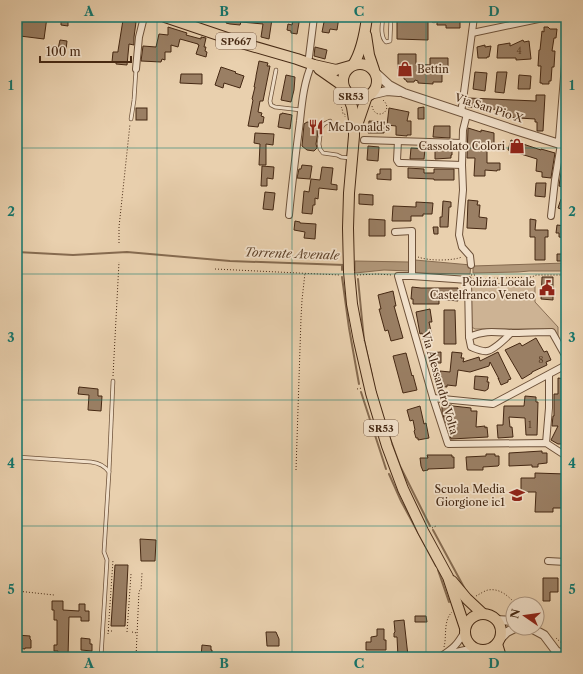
<svg xmlns="http://www.w3.org/2000/svg" width="583" height="674" viewBox="0 0 583 674" font-family="'Libre Caslon Text',serif">
	<style>
		.green { fill: #cdb394; stroke: #896e54 }
		.water { fill: #b19779; stroke: #866b50 }
		.lines { fill: none; stroke-linecap: round; stroke-linejoin: round }
		.stream { stroke: #866b50; stroke-width: 2 }
		.building { fill: #9a7f64; stroke: #452813 }
		.service-casing { stroke: #6e523a; stroke-width: 4.5 }
		.minor-casing { stroke: #6e523a; stroke-width: 8 }
		.tertiary-casing { stroke: #6e523a; stroke-width: 10 }
		.primary-casing { stroke: #452813; stroke-width: 12 }
		.path { stroke: #452813; stroke-width: 1; stroke-dasharray: 1 2; stroke-linecap: butt }
		.service { stroke: #f1e0ca; stroke-width: 3 }
		.minor { stroke: #f1e0ca; stroke-width: 6 }
		.tertiary { stroke: #f1e0ca; stroke-width: 8 }
		.primary { stroke: #e9d0ae; stroke-width: 10 }
		.grid { fill: none; stroke: #0f766e; stroke-width: 1; stroke-opacity: 0.55 }
		.labels { text-anchor: middle; stroke-width: 3.5; stroke-linejoin: round; paint-order: stroke }
		.number-label { font-size: 9px; fill: #5a3e27 }
		.shield { fill: #f1e0ca; stroke: #795f4a; stroke-width: 1 }
		.shield-label { font-size: 10px; font-weight: bold; fill: #452813 }
		.poi-label { font-size: 11px; fill: #452813; stroke: #f1e0ca; text-anchor: end }
		.street-label { font-size: 11px; fill: #452813; stroke: #f1e0ca }
		.water-label { font-size: 12px; font-style: italic; fill: #60442c; stroke: #f1e0ca }
		.neatline { fill: none; stroke: #0f766e; stroke-width: 1.5 }
		.grid-label { font-size: 13px; text-anchor: middle; font-weight: bold; fill: #0f766e }
	</style>
	<rect width="100%" height="100%" fill="#e9d0ae"/>
	<filter id="stains"><feTurbulence type="fractalNoise" baseFrequency=".005" numOctaves="4"/><feColorMatrix values="0 0 0 0 .2 0 0 0 0 .09 0 0 0 0 .02 0 0 0 .5 -.17"/></filter>
	<radialGradient id="worn" r=".72"><stop offset=".6" stop-color="#630" stop-opacity="0"/><stop offset="1" stop-color="#630" stop-opacity=".3"/></radialGradient>
	<path class="green" d="M533,283L535,285V302L558,327V340L553,330L550,329H475L470,326L469,284Z"/>
	<g class="water">
		<path d="M415,260L471,265L470,274L416,273L415,272Z"/>
		<path d="M355,261L409,262V271L384,270L355,273Z"/>
		<path d="M566,263V271H529L518,272L473,273V266Z"/>
	</g>
	<g class="lines">
		<g class="stream">
			<path d="M17,252L73,255L127,252L230,261L345,265"/>
			<path d="M342,265V270"/>
			<path d="M342,277L349,328L359,384"/>
			<path d="M358,279L364,340L372,376"/>
			<path d="M361,392L386,469"/>
			<path d="M387,430L400,466L430,526"/>
			<path d="M389,474L401,501L436,566"/>
			<path d="M433,530L466,591"/>
			<path d="M438,570L449,602"/>
		</g>
	</g>
	<g class="building">
		<path d="M23,17H47L44,39L20,36Z"/>
		<path d="M227,17H259L272,19L269,39L261,37L263,24L241,22L240,25L230,24L226,23Z"/>
		<path d="M294,17H300L297,34L291,33V31L287,30L288,24L292,25Z"/>
		<path d="M325,17H339L337,30L330,29L329,33L322,32Z"/>
		<path d="M397,17L428,18V40L397,39Z"/>
		<path d="M437,17H460V28H446V25H437Z"/>
		<path d="M61,18H68V26L61,25Z"/>
		<path d="M123,20L136,22L134,37V45L129,44L127,65L116,64V62H112L113,52H118V51Z"/>
		<path d="M168,27L187,33L186,35L201,39V37L206,38L204,47H206L205,51L207,52L206,57L196,54L199,45H198V44L180,39L178,47L171,45V52H165V60L162,59L161,62L141,61L143,46L156,47L159,34L168,35Z"/>
		<path d="M544,27H548L550,29H557L556,38H554L552,51H555L554,67H552L551,81H549V84H542V83H540L541,66H538L539,50H540L542,31L544,32Z"/>
		<path d="M60,40L67,41L66,50L58,49Z"/>
		<path d="M523,40L524,42L529,41L531,59L516,60V58H497L498,45L510,43V46Z"/>
		<path d="M485,45V47L491,46L489,57H487V58H478L477,47Z"/>
		<path d="M315,47L327,50L325,59L314,56Z"/>
		<path d="M398,54H416V64L430,65V58H448V69H442V82H433V84L418,83V81L415,80L414,82H407L406,80L404,79V77L400,75V71L398,69Z"/>
		<path d="M259,61L268,63L267,66H270L263,101H260L258,112L262,113L261,116L264,117L263,123H259L258,127L248,126L253,100L252,99L255,87H254L256,77V76Z"/>
		<path d="M221,67L236,72L235,73L244,76L240,88L224,83L223,88L215,85Z"/>
		<path d="M475,72L487,73L485,91L473,89Z"/>
		<path d="M497,72H507L504,93L495,92Z"/>
		<path d="M181,74H202V84L180,83Z"/>
		<path d="M286,75L295,77L294,90L291,102L281,100Z"/>
		<path d="M519,75L531,76L530,89H518Z"/>
		<path d="M536,95H545L543,131H537V122H535V119L503,117L504,110L491,109V110H486V108L468,107V98L536,101Z"/>
		<path d="M424,107V119H418V108Z"/>
		<rect x="136" y="108" width="11" height="12"/>
		<path d="M389,108L409,112L407,121H411V135H407V136L396,135V126L387,125Z"/>
		<path d="M282,113L292,115L290,129L278,127L280,114H282Z"/>
		<path d="M369,121L384,122V133H368Z"/>
		<path d="M307,122L317,123L319,126L316,144L317,148L314,151L307,150L302,146L304,124Z"/>
		<path d="M434,126H450V138L433,137Z"/>
		<path d="M468,128L481,132V130L494,133V146H491V149H487V163H500V170H497V171L485,170V176H474L475,158H467Z"/>
		<path d="M255,133L274,134L273,145L266,144V165H259L260,144L254,143Z"/>
		<path d="M511,140L541,150V149L555,153L551,178L542,177V172L536,171L537,159L508,150Z"/>
		<path d="M368,146L379,147L378,161L367,160Z"/>
		<path d="M411,148L425,149L424,159H410Z"/>
		<path d="M435,149H452V155H451V158L435,159Z"/>
		<path d="M563,160L566,161V188L559,186Z"/>
		<path d="M302,165L312,166L310,179L297,178L299,169H301Z"/>
		<path d="M262,166L274,167L273,179L267,178V186H261Z"/>
		<path d="M322,167L333,168L331,184L337,185V190L319,188L318,199L315,198V205H313L312,214L302,213L304,191L309,192L311,179L320,180Z"/>
		<path d="M408,168L424,169V173H434V169H454V180H434V179L408,178Z"/>
		<path d="M380,169H391V180L377,179V174H380Z"/>
		<path d="M536,183H546L545,197L535,196Z"/>
		<path d="M265,192L275,193L273,210L263,209Z"/>
		<path d="M359,194L373,195V205L359,204Z"/>
		<path d="M561,199L566,200V211L558,208Z"/>
		<path d="M468,200L478,201L477,205H480L479,217L487,218L486,229L467,228Z"/>
		<path d="M443,201L451,202V207H449L448,227H440V217H442Z"/>
		<path d="M416,202L433,203L432,214H423V216H411V221H392L393,206L416,207Z"/>
		<path d="M369,219L385,220V236H369Z"/>
		<path d="M530,219L536,220L535,230H548V237H545V260H535V237H530Z"/>
		<path d="M295,221L300,222V223L316,224L315,239L304,238L305,232L294,230Z"/>
		<path d="M557,225L566,226V238L559,237V233H556Z"/>
		<path d="M433,227H438V234H434Z"/>
		<path d="M557,254H565L564,261H557Z"/>
		<path d="M542,277H553V300L541,299Z"/>
		<path d="M412,287L421,288H458V301L439,299V304H413V299H411Z"/>
		<path d="M393,291L396,306H394L403,338L391,341L388,330L385,331L379,309H381L378,295Z"/>
		<path d="M430,309L432,322H429L433,341L424,343L422,333L420,334L416,312Z"/>
		<path d="M444,310H455L456,344H444Z"/>
		<path d="M536,338L544,352L547,351L551,360L546,362L547,365L532,372V373L522,379L505,350L520,343L522,346Z"/>
		<path d="M441,352V363H429L428,353Z"/>
		<path d="M452,352L462,353L461,358H464L463,362L479,357L480,361L498,352L511,379L508,380V382L501,385L498,378L499,379L490,362L489,366L470,372L458,370L456,386L447,385V387L437,386L440,371L450,372Z"/>
		<path d="M406,353L412,376L413,375L417,390L403,393L393,356Z"/>
		<path d="M475,376L488,377L487,382H489L488,389L485,391L474,389Z"/>
		<path d="M558,378L566,379V416H562V432H566V444H558L551,440L558,426H552L553,416H554V394H558Z"/>
		<path d="M79,387L98,389V396H102L101,411L88,410L89,395L78,394Z"/>
		<path d="M525,396L536,397V402H538L537,435H526L525,418L509,417L510,427H512L513,437L498,438L497,425H503L504,406H524Z"/>
		<path d="M452,405L453,406L471,408V411H477L476,427L485,426V428L487,427L488,437L451,439L449,433V424H446L442,412V406Z"/>
		<path d="M420,406L424,424L426,423L429,438L418,440V438H416L414,431L415,430L413,420L410,421L407,410Z"/>
		<path d="M542,451V453H547V463L538,464V467H532V465L509,466V453Z"/>
		<path d="M486,454H495V456H499V465L498,466L483,467V470H467L466,457L486,456Z"/>
		<path d="M427,455H452V457H454V468L428,469V470L423,471L421,466L420,458H428Z"/>
		<path d="M535,473L566,474V508H553V512H535L536,492H521V478H535Z"/>
		<path d="M140,539L156,540L155,561H141Z"/>
		<path d="M115,565H128L125,626H111Z"/>
		<path d="M543,578H558V592H550V601H543Z"/>
		<path d="M52,601H63V610L79,611V604H85V611H89V621H81V617H69L68,657H58V651H54V645H57V620H54V610H52Z"/>
		<path d="M415,616H426L427,622H415Z"/>
		<path d="M404,620L408,656L398,657L397,637H394V633L395,632L394,621Z"/>
		<path d="M377,629H384V640H386V650H366V642H371V637L377,636Z"/>
		<path d="M266,632H276L279,639V646H267Z"/>
		<path d="M17,635L30,636V639L31,640V648H25V649L17,648Z"/>
		<path d="M81,638L90,639V644H92V651L81,650Z"/>
		<path d="M202,645L211,646V650H212V657H201Z"/>
	</g>
	<g class="lines">
		<defs>
			<g id="service">
				<path d="M383,17C382,25 380,36 386,42L390,41L391,17"/>
				<path d="M434,21V17"/>
				<path d="M276,70L270,101L271,105L275,107L301,110"/>
				<path d="M131,119L134,100L136,69"/>
				<path d="M330,121L324,124L321,128L319,144L320,149L323,153L337,155L341,157L350,158"/>
				<path d="M17,457L91,462C99,463 105,466 109,472L104,552L107,560L101,657"/>
				<path d="M109,472L113,381"/>
			</g>
			<g id="minor">
				<path d="M472,33L548,17"/>
				<path d="M307,62L309,57L314,17"/>
				<path d="M136,69L139,37L144,17"/>
				<path d="M461,112L463,100L474,17"/>
				<path d="M467,114L463,130L462,165L463,190L459,235L462,247L470,256L471,265"/>
				<path d="M364,140L462,143"/>
				<path d="M398,141L397,160L399,163H402L462,165"/>
				<path d="M558,143L559,139L566,52"/>
				<path d="M289,215C292,184 296,152 300,121C302,102 304,81 312,64"/>
				<path d="M551,216L555,180L561,144"/>
				<path d="M395,232L412,231V276"/>
				<path d="M469,337L471,347C476,349 482,352 487,351C494,350 506,338 511,333"/>
				<path d="M566,357L552,332C538,332 524,333 510,333C495,332 484,330 469,337L468,280L412,276H398L433,398L448,444L546,443L566,456"/>
				<path d="M433,398L493,404L566,365"/>
				<path d="M546,443L549,408V375"/>
				<path d="M548,561L566,562"/>
				<path d="M449,656L456,652L474,648"/>
				<path d="M440,657C454,648 457,645 465,631"/>
			</g>
			<g id="tertiary">
				<path d="M376,73L389,85L404,93L512,129L566,146"/>
				<path d="M370,95L387,91L399,92"/>
				<path d="M496,620L513,621"/>
				<path d="M531,628L544,635L556,651L566,656"/>
				<path d="M499,640L507,632L515,628"/>
			</g>
			<g id="primary">
				<path d="M165,17L245,44L297,59L314,65L336,70L350,66"/>
				<path d="M366,35L369,55L374,70"/>
				<circle cx="360" cy="81" r="17"/>
				<path d="M353,65C362,51 365,33 367,17"/>
				<path d="M319,69L339,83L345,89"/>
				<path d="M346,91L352,107L354,120V136L349,193L348,228L349,272L352,304L359,341L371,393L387,446L403,489L423,531L448,577L465,628"/>
				<path d="M356,128L367,96"/>
				<path d="M452,581L467,599L483,614"/>
				<circle cx="483" cy="632" r="18"/>
				<path d="M497,644L501,657"/>
			</g>
		</defs>
		<use href="#service" class="service-casing"/>
		<use href="#minor" class="minor-casing"/>
		<use href="#tertiary" class="tertiary-casing"/>
		<use href="#primary" class="primary-casing"/>
		<g class="path">
			<path d="M151,17L157,19"/>
			<path d="M372,106C375,122 395,111 383,100"/>
			<path d="M341,107L342,108L343,114H345V117"/>
			<path d="M119,243V227L130,124"/>
			<path d="M418,257C429,261 452,261 462,257"/>
			<path d="M215,269L340,275"/>
			<path d="M357,275L377,274L392,275"/>
			<path d="M471,275H476"/>
			<path d="M473,279L532,277L536,275H566"/>
			<path d="M113,376L119,262"/>
			<path d="M357,389L362,388"/>
			<path d="M296,470L301,318L302,300L305,273"/>
			<path d="M432,528L436,526"/>
			<path d="M17,591L54,595"/>
			<path d="M476,596C480,594 484,591 488,590C500,588 508,596 516,604"/>
			<path d="M108,631H113"/>
			<path d="M127,632L131,574"/>
			<path d="M132,632L137,633"/>
			<path d="M108,634L113,560"/>
			<path d="M556,638L566,647"/>
			<path d="M444,647C447,636 443,621 452,612"/>
			<path d="M430,655H434"/>
			<path d="M106,656H111"/>
			<path d="M136,657L139,591L141,590L142,573"/>
		</g>
		<use href="#service" class="service"/>
		<use href="#minor" class="minor"/>
		<use href="#tertiary" class="tertiary"/>
		<use href="#primary" class="primary"/>
	</g>
	<path class="grid" d="M157,17V657M292,17V657M426,17V657M17,148H566M17,274H566M17,400H566M17,526H566"/>
	<defs>
		<symbol id="shop-bare" viewBox="-9 -9 18 18"><path d="M-5-2.5h2.3a2.7 3.5 0 0 1 5.4 0H5L5.5 6h-11ZM-1.5-2.5h3a1.5 2.3 0 0 0-3 0Z" fill="#8f2418" stroke="#f1e0ca" stroke-width="2.5" paint-order="stroke"/></symbol>
		<symbol id="restaurant-bare" viewBox="-9 -9 18 18"><path d="M-5-6h1v4h1v-4h1v4h1v-4h1v5L-1.5 .5V6h-2V.5L-5-1ZM5-6V6H3V1.5H1.5Q1.5-4 5-6Z" fill="#8f2418" stroke="#f1e0ca" stroke-width="2.5" paint-order="stroke"/></symbol>
		<symbol id="civic-bare" viewBox="-9 -9 18 18"><path d="M-.6-6.5H3V-4.5H.6V-3L4-1V1h2V6H-6V1h2V-1L-.6-3ZM-1.2 2.5V6h2.4V2.5Z" fill="#8f2418" stroke="#f1e0ca" stroke-width="2.5" paint-order="stroke"/></symbol>
		<symbol id="school-bare" viewBox="-9 -9 18 18"><path d="M0-5L7-2L0 1L-7-2ZM-4 1L0 2.5L4 1V4Q0 6-4 4Z" fill="#8f2418" stroke="#f1e0ca" stroke-width="2.5" paint-order="stroke"/></symbol>
	</defs>
	<g fill-rule="evenodd">
		<use href="#shop-bare" x="394" y="58" width="22" height="22"/>
		<use href="#restaurant-bare" x="305" y="116" width="22" height="22"/>
		<use href="#shop-bare" x="506" y="135" width="22" height="22"/>
		<use href="#civic-bare" x="536" y="277" width="22" height="22"/>
		<use href="#school-bare" x="506" y="484" width="22" height="22"/>
	</g>
	<g class="labels">
		<g class="number-label">
			<text x="519" y="54">4</text>
			<text x="541" y="363">8</text>
			<text x="530" y="428">1</text>
		</g>
		<g class="shield">
			<rect x="216" y="33" width="40" height="16" rx="3"/>
			<rect x="334" y="88" width="34" height="16" rx="3"/>
			<rect x="364" y="420" width="34" height="16" rx="3"/>
		</g>
		<g class="shield-label">
			<text x="236" y="45">SP667</text>
			<text x="351" y="100">SR53</text>
			<text x="381" y="432">SR53</text>
		</g>
		<g class="poi-label">
			<text x="417" y="73" text-anchor="start">Bettin</text>
			<text x="328" y="131" text-anchor="start">McDonald's</text>
			<text x="505" y="150">Cassolato Colori</text>
			<text x="535" y="286">Polizia Locale<tspan x="535" dy="13">Castelfranco Veneto</tspan></text>
			<text x="505" y="493">Scuola Media<tspan x="505" dy="13">Giorgione ic1</tspan></text>
		</g>
		<g class="street-label">
			<text transform="translate(489 108) rotate(18)" y="4">Via San Pio X</text>
			<text transform="translate(440 383) rotate(74)" y="4">Via Alessandro Volta</text>
		</g>
		<g class="water-label">
			<text transform="translate(292 254) rotate(2)" y="4">Torrente Avenale</text>
		</g>
	</g>
	<rect width="583" height="674" fill="none" stroke="#e9d0ae" stroke-width="44"/>
	<g transform="translate(525 616) rotate(283)"><circle r="19" fill="#f1e0ca" stroke="#ac9681"/>
	<path d="M0-3L7 15L0 10L-7 15Z" fill="#8f2418"/>
	<text y="-6" font-size="11" font-weight="bold" text-anchor="middle" fill="#452813">N</text>
	</g>
	<path d="M40 56v6h91v-6" fill="none" stroke="#452813" stroke-width="2"/>
	<text x="46" y="56" font-size="12" fill="#452813" stroke="#f1e0ca" stroke-width="3" paint-order="stroke">100 m</text>
	<rect x="22" y="22" width="539" height="630" class="neatline"/>
	<g class="grid-label">
		<text x="89" y="16">A</text>
		<text x="224" y="16">B</text>
		<text x="359" y="16">C</text>
		<text x="494" y="16">D</text>
		<text x="11" y="90">1</text>
		<text x="572" y="90">1</text>
		<text x="11" y="216">2</text>
		<text x="572" y="216">2</text>
		<text x="11" y="342">3</text>
		<text x="572" y="342">3</text>
		<text x="11" y="468">4</text>
		<text x="572" y="468">4</text>
		<text x="11" y="594">5</text>
		<text x="572" y="594">5</text>
		<text x="89" y="668">A</text>
		<text x="224" y="668">B</text>
		<text x="359" y="668">C</text>
		<text x="494" y="668">D</text>
	</g>
	<rect width="100%" height="100%" filter="url(#stains)"/>
	<rect width="100%" height="100%" fill="url(#worn)"/>
</svg>
